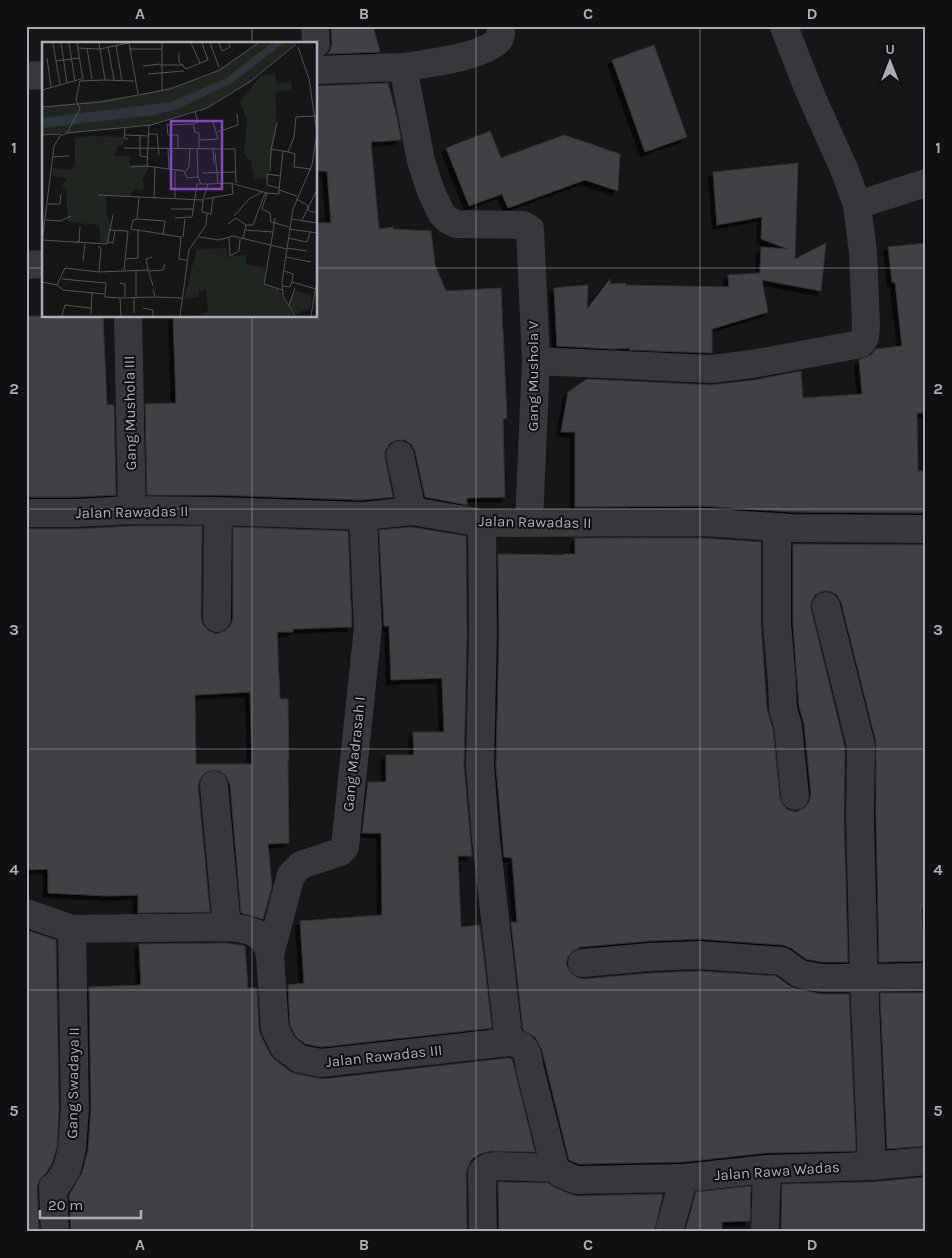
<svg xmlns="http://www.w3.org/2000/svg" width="952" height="1258" viewBox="0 0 952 1258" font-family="Karla,sans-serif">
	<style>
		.building { fill: #404145; stroke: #303034; fill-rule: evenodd; filter: url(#shadow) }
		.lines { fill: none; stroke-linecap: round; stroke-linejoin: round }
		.minor { stroke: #37383d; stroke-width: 28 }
		.grid { fill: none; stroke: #a8adb8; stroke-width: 1; stroke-opacity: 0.55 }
		.labels { text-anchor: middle; stroke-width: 4; stroke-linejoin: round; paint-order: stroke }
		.street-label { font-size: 15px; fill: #a8adb8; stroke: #111113 }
		.inset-road { fill: none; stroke: #505258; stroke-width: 1 }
		.view { fill: #8446be; fill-opacity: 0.15; stroke: #8446be; stroke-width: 2.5 }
		.inset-edge { fill: none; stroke: #a8adb8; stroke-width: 2.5 }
		.neatline { fill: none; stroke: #a8adb8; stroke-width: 2 }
		.grid-label { font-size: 16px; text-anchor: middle; font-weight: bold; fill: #a8adb8 }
	</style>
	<defs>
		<filter id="shadow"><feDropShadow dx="-4.5" dy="4.5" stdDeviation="0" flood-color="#0009"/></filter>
	</defs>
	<rect width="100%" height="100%" fill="#161618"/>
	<g class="building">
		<path d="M331,26H373L380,52L327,54L330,51L332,44Z"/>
		<path d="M654,45L687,137L645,152L612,60Z"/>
		<path d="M388,83L397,117L401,140L371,142L379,229L393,227V229L431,231L435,265L446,291L501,288L507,418L503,419L505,497L467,498V505L425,497L415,451L412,445L405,440H397L390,443L385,451V458L393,497L362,500L218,495H147L145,404L176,403L173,316H316V223H331L327,171H317L316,86Z"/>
		<path d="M490,131L501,158L564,135L620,154L618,191L585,180L508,208L502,194L469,206L446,148Z"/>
		<path d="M798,163L795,259L826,243L821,291L762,280L768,312L712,329V353L629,350L631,348L613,349L557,346L554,288L588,285L587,309L610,279V284L625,283L626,285L729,287L728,275L760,273L761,247L788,249L761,239L762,217L717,225L713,172Z"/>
		<path d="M926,243V413H917L918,471H926V513L792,512L702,506L575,507V432H561L568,392L587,379L711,385L754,380L801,371L803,398L862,394L859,360L871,355L876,349L902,346L895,282H892L888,247Z"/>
		<path d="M26,316H103L107,405H114L116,495L76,497H26Z"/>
		<path d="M132,526H202L201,618L203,625L209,631L216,634L225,631L230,626L233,619V527L348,531L352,627L293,629V632H277L280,699H288L289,759H288L289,843L268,844L272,887L263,919L241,913L230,784L226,776L220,771L212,770L205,773L200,779L198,786L210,912L138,913V895L108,896L48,893V869L26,870V529H76ZM250,692L252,764H196L195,695Z"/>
		<path d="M411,527L466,536L467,634L464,766L472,856H458L461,927L480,925L492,1028L322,1047L306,1044L296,1037L290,1025L288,985L304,983L300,921L382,915L381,833H362L368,782H386V755H414L413,732H444L442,678L391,680L389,626H384L379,530Z"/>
		<path d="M575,538H702L761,542V624L767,710L773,729L780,798L783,805L788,810L796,812L804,808L809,802L811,794L804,724L799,706L793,623V544L926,545V908L922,909L925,961L879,962L876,817V742L841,602L837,595L830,591H823L815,595L811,602V609L845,748L844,817L848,962H822L806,959L791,948L783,945L698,939L649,941L581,947L573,951L568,957L566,964L570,972L576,977L583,979L651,973L699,971L776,976L791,987L797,989L821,994H849L856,1151L765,1153L683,1162L579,1164L569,1160L542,1050L535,1037L523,1030L511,922H517L512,858L504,857L496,766L499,634L498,554L564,555V554H575Z"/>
		<path d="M26,930L56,940L59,1108L57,1147L52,1163L46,1173L40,1179L37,1187L39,1232H26Z"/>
		<path d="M226,943L245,946L248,988H257L259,1030L261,1036L270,1054L274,1059L291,1072L297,1074L323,1079L508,1058L512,1059L535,1152L490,1151L480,1154L471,1160L466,1172L467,1232H71L69,1195L82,1173L88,1150L91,1108L89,987L141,985L139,944Z"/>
		<path d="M880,993H926V1146L887,1149Z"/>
		<path d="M926,1177V1232H781L782,1184L872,1182Z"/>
		<path d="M498,1182L548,1183L554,1187L570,1194L576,1196L663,1194L654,1232H499Z"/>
		<path d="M751,1186L750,1221L722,1222V1232H685L696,1192Z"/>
	</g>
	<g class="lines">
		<g class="minor">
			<path d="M315,26L316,44"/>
			<path d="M403,67C425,64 487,57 500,38C502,34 501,30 500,26"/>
			<path d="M316,70L403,67L421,161L430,189L441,213L448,220L456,224L523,225L530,229L536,361L529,522"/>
			<path d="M26,76L44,75"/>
			<path d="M857,205L926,183"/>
			<path d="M26,265L44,264"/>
			<path d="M128,316L132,510"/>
			<path d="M536,361L712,369L752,364L839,348L860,344L863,341L865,337L866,325L863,252L857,205L845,171L810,93L784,27"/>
			<path d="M400,455L412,511"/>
			<path d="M26,513H76L132,510L218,511L363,516L412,511L482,523L702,522L791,528L926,529"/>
			<path d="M482,523L483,634L480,766L486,839L509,1042"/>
			<path d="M777,527V624L782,682L783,709L788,726L795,796"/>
			<path d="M826,606L861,746L860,817L864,978L872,1166"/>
			<path d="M217,618L218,511"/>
			<path d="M214,785L227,927"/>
			<path d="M26,913L72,929L227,927C249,929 265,931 270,955L275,1029L284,1047L300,1059L321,1063L509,1042C527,1044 528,1053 530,1069L555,1168L560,1173L576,1180L684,1178"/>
			<path d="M270,955L291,875L301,865L340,852L345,847L368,627L363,516"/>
			<path d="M582,963L650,957L699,955L782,961L800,974L821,978H864L926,977"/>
			<path d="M55,1232L53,1187L57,1185L67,1169L72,1149L75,1108L72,929"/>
			<path d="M483,1232L482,1172C486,1166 492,1166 499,1166L555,1168"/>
			<path d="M669,1232L684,1178L767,1169L872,1166L926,1161"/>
			<path d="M765,1232L767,1169"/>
		</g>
	</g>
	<path class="grid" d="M252,26V44M476,26V1232M700,26V1232M26,268H44M316,268H926M252,316V1232M26,509H926M26,749H926M26,990H926"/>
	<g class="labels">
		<g class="street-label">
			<text transform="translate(533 376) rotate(-90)" y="5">Gang Mushola V</text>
			<text transform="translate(130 413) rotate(-91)" y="5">Gang Mushola III</text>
			<text transform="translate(132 512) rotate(-1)" y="5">Jalan Rawadas II</text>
			<text transform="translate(535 522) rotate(1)" y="5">Jalan Rawadas II</text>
			<text transform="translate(354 754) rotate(-84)" y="5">Gang Madrasah I</text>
			<text transform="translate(384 1056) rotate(-6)" y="5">Jalan Rawadas III</text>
			<text transform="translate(73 1083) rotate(-89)" y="5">Gang Swadaya II</text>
			<text transform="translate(777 1171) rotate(-4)" y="5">Jalan Rawa Wadas</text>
		</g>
	</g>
	<g transform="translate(42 42)">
		<rect width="275" height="275" fill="#161618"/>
		<path d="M216,1H254L209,39L165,66L107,83L0,93V65L99,53L164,35ZM233,32L235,42L249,39L250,47L233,51L235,84L226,135L213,137L209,120L202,112L205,79L198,59L219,34ZM49,94L82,95L81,103H76L72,114H87L88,123L103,122L107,125L100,138L103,143L100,149L93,147L87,155L64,153V170L69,182L67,202L58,200L57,183L26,180L24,147L20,146L24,136L11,134L10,131L11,126L29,128L33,122V96ZM184,206L186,215L204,213V222L223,226L222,241L236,246L251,274H155L166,269L164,248L156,249L157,255L142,257L155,207ZM253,249L269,253L270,256L268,266L254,272L245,263Z" fill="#1e261f"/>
		<path d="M229,1H242L190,41L136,67L112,73L0,86V76L129,60L183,37Z" fill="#2c353c"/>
		<path class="inset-road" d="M11,1L18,43M19,1L25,41M27,1L33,39M35,1L41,38M57,1L63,38M87,1L96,52M149,1L158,21M168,1L177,25M177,1L180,9L188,5L187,1M74,3L80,39M66,5L72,38M36,6L58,7L86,1M45,6L50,37M87,7H120M137,11V20L144,27L166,18L160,1M5,16L9,45M14,19L37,16M118,23H142M101,24L118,22M106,32L142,29M63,38L92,39M0,48L39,37M120,49V1M0,65L59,60L128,47L178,28L216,1M125,82L126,93H136V106M151,82L156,80L153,70M107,83L105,124L142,129L145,136L156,135M125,83L151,82L153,90L157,91V107M83,85L82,96L86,97M175,90L196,83L195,72M25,91L109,83L165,66L209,39L254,2M106,92H115L117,113M0,93L19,92M83,93L106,94M98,94V114L105,115M158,98L176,97L171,80M82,106L193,107L194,141M126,106L127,127M155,107L156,135L159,142H166M171,107L172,122M229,107L235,81M246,110L253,112L252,125L269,127M173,111L176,142M10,115L27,114M89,125L105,124M228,129L229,107L241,109M143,130L147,125L148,107M160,131L194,130M237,146L225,143V132L238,134M237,148L241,109L246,110L252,95L254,75L275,74M237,148L255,154M225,151L220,167L228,171L229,180L247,185M56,153L161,158L166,142L188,141L225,151L237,152V148M133,156V129M112,157L113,125M163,157L191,152L190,141M254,157L265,163L267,169L275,171M161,158L160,170L169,172L171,156M6,162H18L19,152M129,167H151M192,174L207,157L220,150M133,176L150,175L155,142H159M95,177L123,179L121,193M249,177L275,181M4,178L19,179L29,174M260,178L275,148M186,182L194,176L204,183M89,187L139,195M89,187L91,178L95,177L97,155M247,187L275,191M67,188L86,189M203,188L231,190L233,176M231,190L222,242L240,248M139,195L137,217L145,218M141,195L143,177M157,195L177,198L191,194L245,207M187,196L188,214L197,209L198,197M246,196L265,200L268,190M201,197L204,183H211L223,151M0,198L65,202L71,173M34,200H37L38,185M66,200L71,201L73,188M0,201L12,104L18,94L25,91L38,67L34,58L38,39L63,38M56,204L59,206L57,230M245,206L265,209M244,215L269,220M83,217L96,216V188M41,219L43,202M82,228L86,189M106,228L104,217L110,215M94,229V255M107,229L121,228L123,222M20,237L64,241L63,252M0,240L15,243L23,226L57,230L106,228L111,244M250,240L274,247M78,241L83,242V255M15,243L21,248L62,252M240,244L248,245L250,240L251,232L242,229M111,247L113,255L140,256M63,252V255L78,256L113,255M92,255V271M78,256L79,274M247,263L253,246M101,266L111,268V274M49,272L50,250M20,274L23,263L49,266M138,274L147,208L164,183L165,171M253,274L241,254L240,240L251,167L270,123L275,91L267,37L256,5M269,274L275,238"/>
		<path class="view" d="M129,79H180V147H129Z"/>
		<rect width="275" height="275" class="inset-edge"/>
	</g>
	<rect width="952" height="1258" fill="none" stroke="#111113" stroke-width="55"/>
	<g transform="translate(890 62)" stroke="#111113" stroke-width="4" paint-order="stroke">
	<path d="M0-4L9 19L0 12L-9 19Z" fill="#a8adb8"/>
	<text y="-8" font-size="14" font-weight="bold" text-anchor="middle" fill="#a8adb8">U</text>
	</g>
	<path d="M40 1210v8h101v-8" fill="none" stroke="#a8adb8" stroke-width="2.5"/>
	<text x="48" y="1210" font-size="15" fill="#a8adb8" stroke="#111113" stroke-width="4" paint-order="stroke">20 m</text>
	<rect x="28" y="28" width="896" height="1202" class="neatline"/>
	<g class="grid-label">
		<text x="140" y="19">A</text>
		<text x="364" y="19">B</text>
		<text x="588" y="19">C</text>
		<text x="812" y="19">D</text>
		<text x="14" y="153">1</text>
		<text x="938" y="153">1</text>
		<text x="14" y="394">2</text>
		<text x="938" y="394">2</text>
		<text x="14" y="635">3</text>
		<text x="938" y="635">3</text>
		<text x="14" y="875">4</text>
		<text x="938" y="875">4</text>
		<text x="14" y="1116">5</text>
		<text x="938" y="1116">5</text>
		<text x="140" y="1250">A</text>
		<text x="364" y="1250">B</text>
		<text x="588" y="1250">C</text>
		<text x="812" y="1250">D</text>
	</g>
</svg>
